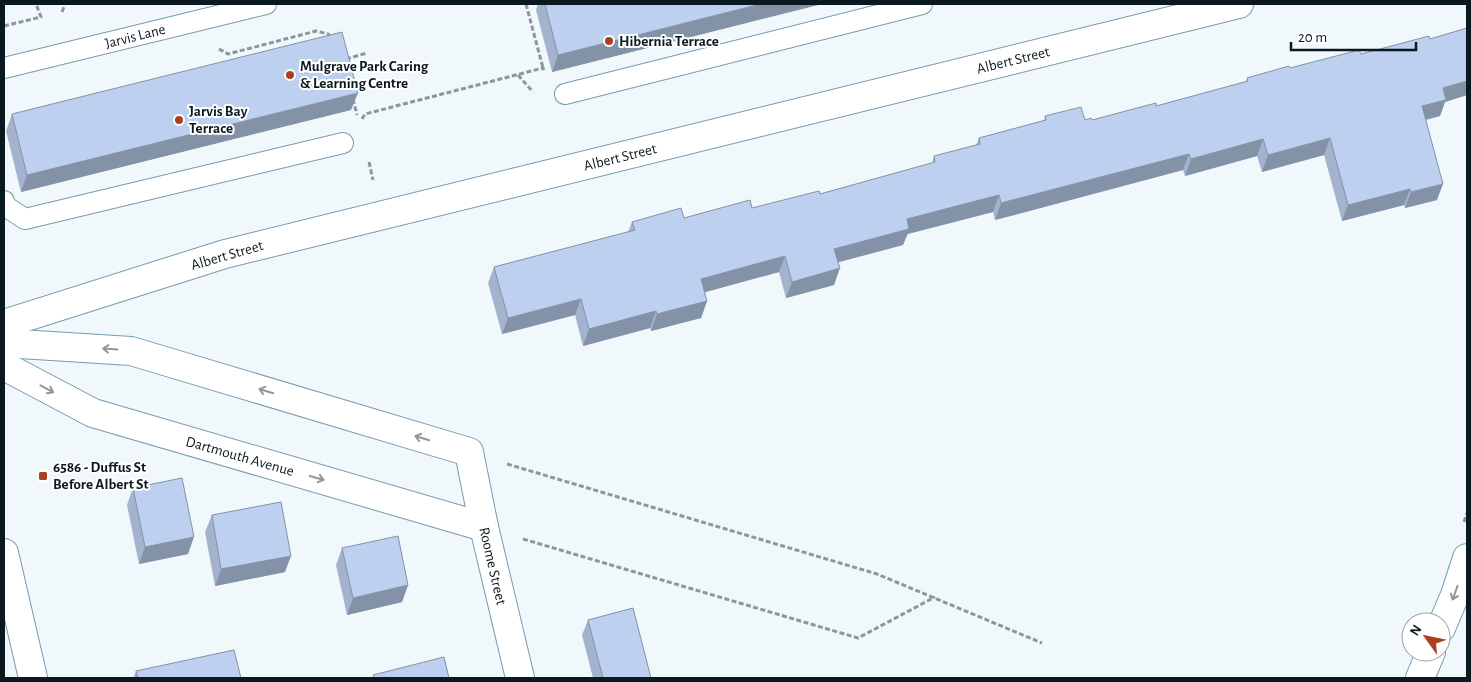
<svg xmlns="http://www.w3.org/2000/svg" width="1471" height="682" viewBox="0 0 1471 682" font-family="'Alegreya Sans',sans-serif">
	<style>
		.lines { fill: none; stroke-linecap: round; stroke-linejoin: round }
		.lane-casing { stroke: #759cac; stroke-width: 22 }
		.street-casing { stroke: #759cac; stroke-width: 30 }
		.secondary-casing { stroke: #759cac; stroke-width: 30 }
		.path { stroke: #8c979c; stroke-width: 3; stroke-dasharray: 5 2.5; stroke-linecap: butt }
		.lane { stroke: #fff; stroke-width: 20 }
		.street { stroke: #fff; stroke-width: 28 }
		.secondary { stroke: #fff; stroke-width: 28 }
		.wall { fill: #a3b3ce }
		.shaded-wall { fill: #8492a7 }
		.building { fill: #bdd0ef; stroke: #8492a7 }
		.oneway { stroke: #91989a }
		.poi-dot { fill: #a94120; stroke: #fff; stroke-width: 2 }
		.labels { text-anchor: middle; stroke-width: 4; stroke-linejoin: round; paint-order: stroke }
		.street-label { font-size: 15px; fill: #0a191f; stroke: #fff }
		.poi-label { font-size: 15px; font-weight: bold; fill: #0a191f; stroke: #fff; text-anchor: start }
	</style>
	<rect width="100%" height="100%" fill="#f0f8fc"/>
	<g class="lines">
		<defs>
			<g id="lane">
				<path d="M4,68L266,4"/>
				<path d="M565,94L922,4"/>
				<path d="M4,201L5,206L25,219L343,143"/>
			</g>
			<g id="street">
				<path d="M4,324L225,254L1239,4"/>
				<path d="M4,343L131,351L469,452L484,527L520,678"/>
				<path d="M4,366L93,413L484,527"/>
			</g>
			<g id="secondary">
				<path d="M4,553L33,678"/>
				<path d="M1441,628L1455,595L1467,558"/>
				<path d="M1420,678L1431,652"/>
			</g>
		</defs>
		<use href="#lane" class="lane-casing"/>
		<use href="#street" class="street-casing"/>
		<use href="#secondary" class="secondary-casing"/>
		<g class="path">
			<path d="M526,4L543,68"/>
			<path d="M62,12L65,4"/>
			<path d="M4,26L41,17L36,4"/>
			<path d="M219,49L228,54L316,31L328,34L331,37"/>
			<path d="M346,59L367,53"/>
			<path d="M518,75L533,92"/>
			<path d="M353,99L357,115"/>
			<path d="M362,119L365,114L543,68L544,70"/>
			<path d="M369,162L373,180"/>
			<path d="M507,464L877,574L1042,643"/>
			<path d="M1464,522L1467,513"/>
			<path d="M523,539L858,638L935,597"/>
		</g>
		<use href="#lane" class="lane"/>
		<use href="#street" class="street"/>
		<use href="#secondary" class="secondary"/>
	</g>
	<g class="wall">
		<path d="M538,4H822L552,72L536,10Z"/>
		<path d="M1467,28V95L1445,102L1440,116L1426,120L1437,200L1405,208L1404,205L1342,221L1324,155L1262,172L1257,156L1185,176L1183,170L995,220L993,212L908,234L903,245L838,262L834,285L786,298L779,272L704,292L707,301L701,318L651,331L650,328L583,346L575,315L502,334L488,283L494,267L628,232L632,222L684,218L752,208L820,194L932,163L934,156L976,145L979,138L1044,121L1045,116L1092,120L1156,106L1246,82L1247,78L1290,68L1361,54L1430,39Z"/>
		<path d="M351,110L21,192L6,131L12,114Z"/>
		<path d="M133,488L188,554L139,564L127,505Z"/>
		<path d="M212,515L285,572L215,586L205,532Z"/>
		<path d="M342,548L408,585L402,602L347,615L336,565Z"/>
		<path d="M588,620L651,678H593L582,635Z"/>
		<path d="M136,671L241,678H133Z"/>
	</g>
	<g class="shaded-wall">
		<path d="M761,4H822L552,72L558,55Z"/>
		<path d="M1467,81V95L1445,102L1440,116L1416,122L1422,106L1443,88Z"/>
		<path d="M358,93L351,110L21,192L27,175Z"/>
		<path d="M1330,138L1324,155L1262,172L1268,155Z"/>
		<path d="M1263,139L1257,156L1185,176L1191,159Z"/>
		<path d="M1189,154L1183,170L995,220L1001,203Z"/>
		<path d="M1443,184L1437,200L1405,208L1411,192Z"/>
		<path d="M1410,189L1404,205L1342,221L1348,205Z"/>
		<path d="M999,195L993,212L907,234L903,245L828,265L834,249L907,219Z"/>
		<path d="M785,256L779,272L695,295L701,279Z"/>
		<path d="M840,268L834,285L786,298L792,282Z"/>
		<path d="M581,299L575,315L502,334L508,318Z"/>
		<path d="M707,301L701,318L651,331L657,314Z"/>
		<path d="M656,311L650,328L583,346L589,329Z"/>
		<path d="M194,537L188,554L139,564L145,547Z"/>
		<path d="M291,556L285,572L215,586L221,569Z"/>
		<path d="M408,585L402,602L347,615L353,598Z"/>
	</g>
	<g class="building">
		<path d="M545,4H761L558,55Z"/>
		<path d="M1467,28V81L1443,88L1446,100L1422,106L1443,184L1411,192L1410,189L1348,205L1330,138L1268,155L1263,139L1191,159L1189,154L1001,203L999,195L907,219L909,229L834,249L840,268L792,282L785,256L701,279L707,301L657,314L656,311L589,329L581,299L508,318L494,267L635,230L632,222L681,208L684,218L750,200L752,208L819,191L820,194L935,162L934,156L980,144L979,138L1046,120L1045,116L1081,107L1085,120L1091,118L1092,120L1156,103V106L1248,81L1247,78L1289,66L1290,68L1359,50L1361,54L1429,36L1430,39Z"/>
		<path d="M342,32L358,93L27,175L12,114Z"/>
		<path d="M182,478L194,537L145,547L133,488Z"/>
		<path d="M281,502L291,556L221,569L212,515Z"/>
		<path d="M398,536L408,585L353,598L342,548Z"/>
		<path d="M633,608L651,678H603L588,620Z"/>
		<path d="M234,650L241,678H138L136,671Z"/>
		<path d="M444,657L449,678H374L373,675Z"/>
	</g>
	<defs><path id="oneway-shaft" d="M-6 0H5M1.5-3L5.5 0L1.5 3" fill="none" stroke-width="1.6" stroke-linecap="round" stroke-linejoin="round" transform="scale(1.25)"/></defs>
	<g class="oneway">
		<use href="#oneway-shaft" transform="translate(110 349) rotate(-176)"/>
		<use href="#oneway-shaft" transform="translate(47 389) rotate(28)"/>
		<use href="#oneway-shaft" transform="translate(266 391) rotate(-163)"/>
		<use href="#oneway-shaft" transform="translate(422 438) rotate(-163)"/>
		<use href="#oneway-shaft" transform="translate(317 478) rotate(16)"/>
		<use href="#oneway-shaft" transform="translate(1455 593) rotate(110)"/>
	</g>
	<g class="poi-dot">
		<circle cx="609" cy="41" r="5"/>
		<circle cx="290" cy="75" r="5"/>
		<circle cx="179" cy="120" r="5"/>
		<rect x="38" y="471" width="10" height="10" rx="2.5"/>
	</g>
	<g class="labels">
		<g class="street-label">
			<text transform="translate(135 36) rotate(-14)" y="5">Jarvis Lane</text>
			<text transform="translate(1013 60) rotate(-14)" y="5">Albert Street</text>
			<text transform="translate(620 157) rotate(-14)" y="5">Albert Street</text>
			<text transform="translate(227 255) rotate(-16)" y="5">Albert Street</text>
			<text transform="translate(240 456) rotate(16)" y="5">Dartmouth Avenue</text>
			<text transform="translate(493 566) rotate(77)" y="5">Roome Street</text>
		</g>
		<g class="poi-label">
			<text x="619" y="46">Hibernia Terrace</text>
			<text x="300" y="71">Mulgrave Park Caring<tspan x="300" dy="17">&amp; Learning Centre</tspan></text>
			<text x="189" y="116">Jarvis Bay<tspan x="189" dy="17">Terrace</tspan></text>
			<text x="53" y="472">6586 - Duffus St<tspan x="53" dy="17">Before Albert St</tspan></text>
		</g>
	</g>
	<rect width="1471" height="682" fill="none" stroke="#0a191f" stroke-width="10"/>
	<g transform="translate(1426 637) rotate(303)"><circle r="24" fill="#ffffff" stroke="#9da3a5"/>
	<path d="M0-4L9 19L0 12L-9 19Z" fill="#a94120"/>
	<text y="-8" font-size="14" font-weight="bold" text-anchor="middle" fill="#0a191f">N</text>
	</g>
	<path d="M1291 42v8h125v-8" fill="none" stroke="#0a191f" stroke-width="2.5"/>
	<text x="1298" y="42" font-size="15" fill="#0a191f" stroke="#ffffff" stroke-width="4" paint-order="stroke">20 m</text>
</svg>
